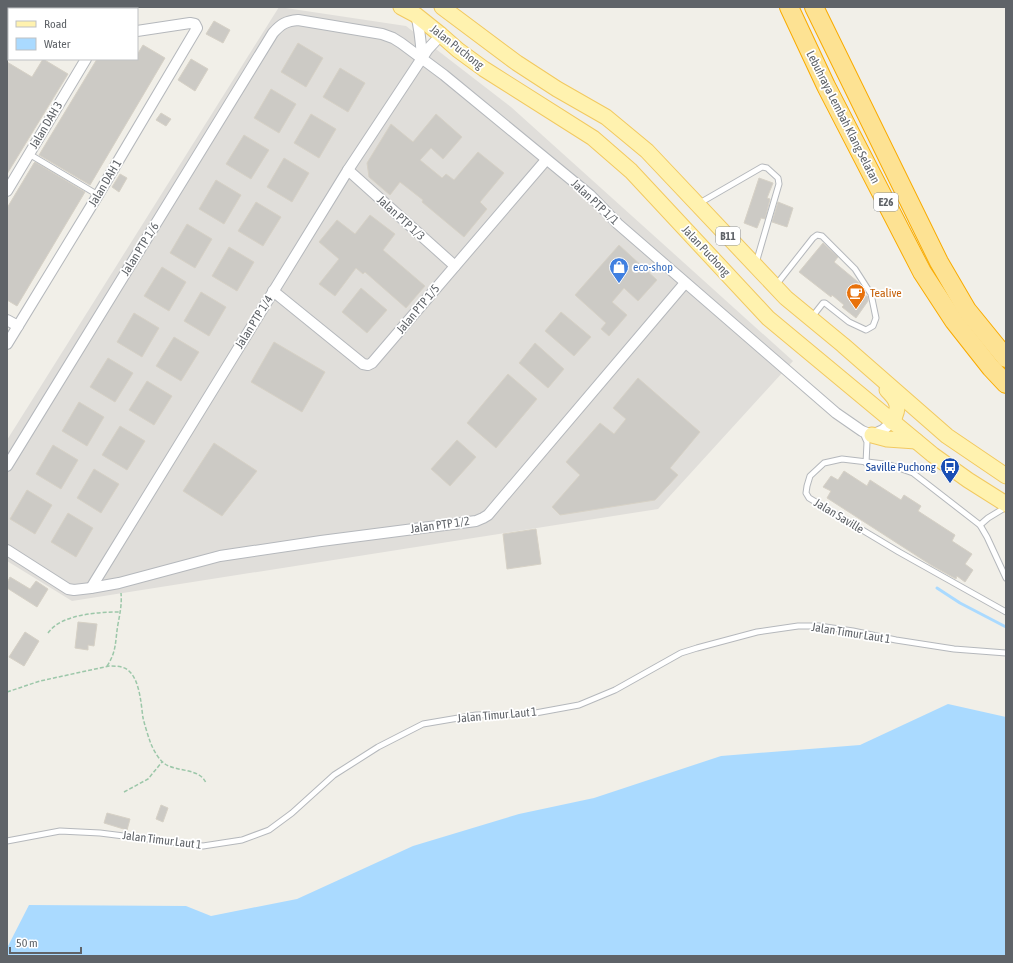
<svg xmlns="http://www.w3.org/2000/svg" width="1013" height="963" viewBox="0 0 1013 963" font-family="'Asap Condensed',sans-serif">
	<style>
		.industrial { fill: #e0deda }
		.water { fill: #aadaff }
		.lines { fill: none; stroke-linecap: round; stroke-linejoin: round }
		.stream { stroke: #aadaff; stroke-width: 3 }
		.building { fill: #cccac5; stroke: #d6d1c6 }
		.lane-casing { stroke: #b5b8bc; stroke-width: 7 }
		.street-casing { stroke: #b5b8bc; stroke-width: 12 }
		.primary-casing { stroke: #f2c960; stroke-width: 17 }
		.highway-casing { stroke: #f9ab00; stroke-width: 20 }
		.path { stroke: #9cc7a9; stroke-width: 1.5; stroke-dasharray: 4 2; stroke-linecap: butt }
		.lane { stroke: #fff; stroke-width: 5 }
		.street { stroke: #fff; stroke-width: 10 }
		.primary { stroke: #fff2af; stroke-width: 15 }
		.highway { stroke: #fde293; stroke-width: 18 }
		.labels { text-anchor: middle; stroke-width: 3.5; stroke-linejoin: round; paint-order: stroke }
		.shield { fill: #fff; stroke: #8f9295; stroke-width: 1 }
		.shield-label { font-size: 11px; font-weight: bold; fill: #5f6368 }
		.street-label { font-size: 12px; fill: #5f6368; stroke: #fff }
		.shop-label { font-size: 12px; fill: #366cbe; stroke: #fff; text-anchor: start }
		.food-label { font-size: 12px; fill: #c56008; stroke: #fff; text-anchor: start }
		.transit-label { font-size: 12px; fill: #164399; stroke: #fff; text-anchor: end }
	</style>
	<rect width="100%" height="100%" fill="#f1efe8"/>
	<path class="industrial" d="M279,7L406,26L511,107L793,361L658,509L72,601L7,561V440Z"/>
	<path class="water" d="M948,704L1006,717V956H7V948L29,905L186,906L211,916L297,899L413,846L519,814L594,798L721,756L860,745Z"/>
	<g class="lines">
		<path class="stream" d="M937,588L960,603L1006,627"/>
	</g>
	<g class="building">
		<path d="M214,21L230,30L223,43L206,34Z"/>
		<path d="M298,43L323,58L306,87L281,72Z"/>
		<path d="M143,45L165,58L90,185L39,155L97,59H137V55Z"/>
		<path d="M43,59L68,74L7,174V62L32,77Z"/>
		<path d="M191,59L208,69L195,91L178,80Z"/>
		<path d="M340,68L365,83L348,112L323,97Z"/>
		<path d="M271,89L296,104L279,133L254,118Z"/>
		<path d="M161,113L171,119L166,126L156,120Z"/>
		<path d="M311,114L336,129L319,158L294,143Z"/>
		<path d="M436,114L462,137L443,159L431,148L420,160L442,178L446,174L454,180L478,152L504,173L480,202L487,209L464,237L422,202L423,200L400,182L390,195L369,177L367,163L391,124L413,142Z"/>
		<path d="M244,135L269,150L251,179L226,164Z"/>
		<path d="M284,158L309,173L292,202L267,187Z"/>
		<path d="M35,162L85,192L17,306L7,300V208L34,163Z"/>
		<path d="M120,174L127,178L119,192L112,187Z"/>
		<path d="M759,178L773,183L767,198L770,199L765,219L761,218L757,228L744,223Z"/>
		<path d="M216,180L241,195L224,224L199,209Z"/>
		<path d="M256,202L281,217L263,246L238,231Z"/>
		<path d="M778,202L793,208L787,227L772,222Z"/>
		<path d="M370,215L395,234L383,250L425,286L406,308L365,272L363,274L356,268L335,296L319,284L339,259L319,242L337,220L355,234Z"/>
		<path d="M187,224L212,239L195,268L170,253Z"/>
		<path d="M823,243L838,257L834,262L858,282L860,285L857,289L868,297V301L856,318L842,307L844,305L832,295L831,297L799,272Z"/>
		<path d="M619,245L657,280L638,301L624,288L612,302L627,315L609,336L601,329L606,323L575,295Z"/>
		<path d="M229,247L254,262L237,291L212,276Z"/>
		<path d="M162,267L186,282L169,311L144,296Z"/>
		<path d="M361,288L387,310L367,333L342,312Z"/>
		<path d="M201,292L226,307L209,336L184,321Z"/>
		<path d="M561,312L591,337L574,356L545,331Z"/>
		<path d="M134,313L159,328L142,357L117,342Z"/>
		<path d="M174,337L199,352L181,381L156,366Z"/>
		<path d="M274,342L325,372L302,412L251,382Z"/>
		<path d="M535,343L564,369L548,388L519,363Z"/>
		<path d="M108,358L133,373L115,402L90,387Z"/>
		<path d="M508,374L537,399L496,448L467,423Z"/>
		<path d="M638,378L700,432L670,468L678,475L655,500L560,515L552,507L580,475L566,462L600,423L614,434L626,419L613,408Z"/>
		<path d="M147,381L172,396L154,425L129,410Z"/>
		<path d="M79,402L104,417L87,446L62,431Z"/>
		<path d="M120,426L145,441L127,470L102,455Z"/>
		<path d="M457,440L476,457L450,486L431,469Z"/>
		<path d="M214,443L257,471L222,516L183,491Z"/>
		<path d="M53,445L78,460L61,489L36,474Z"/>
		<path d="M94,469L119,484L101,513L77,498Z"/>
		<path d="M844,471L867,486L870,480L901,500L904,495L921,506L918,511L955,535L952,541L972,554L965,564L973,570L965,582L957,576L956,579L931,565L827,498L831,491L823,487L831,476L838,480Z"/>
		<path d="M27,490L52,505L35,534L10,519Z"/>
		<path d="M68,513L93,528L76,557L51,542Z"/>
		<path d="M536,529L541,564L507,569L503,534Z"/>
		<path d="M10,577L30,589L36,581L48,589L37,607L7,588V583Z"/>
		<path d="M78,622L97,624L94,646L88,645V650L75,648Z"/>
		<path d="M25,632L39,641L24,666L9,657Z"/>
		<path d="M161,805L168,808L163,822L156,819Z"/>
		<path d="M107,813L130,819L127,830L104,823Z"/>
	</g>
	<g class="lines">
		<defs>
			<g id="lane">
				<path d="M29,154L98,195"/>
				<path d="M698,204L762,167L767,168L778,178L779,184L756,263"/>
				<path d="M776,285L813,238L817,235L822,236L855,269L871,294L876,318L873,326L866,330L849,322L825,303H823L812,317"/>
				<path d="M863,433L867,442L866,463"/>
				<path d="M980,525L988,518L1006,507"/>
				<path d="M1006,578L987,537L980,525L913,473L893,466L884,464L842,459L824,463L810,476L807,486L806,493L809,498L899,552L1006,612"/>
				<path d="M7,841L60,831L100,833L203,846L242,840L269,830L292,813L334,775L378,747L423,724L476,715L530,714L579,705L615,690L681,653L697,648L757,632L798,626H819L853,631L896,640L954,649L1006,653"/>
			</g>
			<g id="street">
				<path d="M416,15C420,29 421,43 422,58"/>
				<path d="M7,47H9"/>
				<path d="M348,170L455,266"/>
				<path d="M7,191L86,59"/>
				<path d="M273,291L363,364L368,365L372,363L546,160"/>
				<path d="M7,320L18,326"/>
				<path d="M7,344L98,195L197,28L195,24L190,23L137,31"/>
				<path d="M7,466L273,33C281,24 286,21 298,20L382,34L393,38L401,43L444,75L590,195L618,224L836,413L862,431L872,435L883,430L892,422"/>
				<path d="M7,550L68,589L74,590L91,588L119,583L220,556L321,541L476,521L483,518L488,515L685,283"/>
				<path d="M91,588L348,170L428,49L441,35"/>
			</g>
			<g id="primary">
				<path d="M401,7L416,15L441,35L458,50L484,69L593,138L631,171L768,318L933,455L968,480L1006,504"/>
				<path d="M442,7L517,63L557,89L606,117L647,151L786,298L843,345L947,436L1006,476"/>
				<path d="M74,9L89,7"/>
				<path d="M7,15H9"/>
				<path d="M887,390C899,402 900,407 892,422"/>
				<path d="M872,435L887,439L916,441"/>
			</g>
			<g id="highway">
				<path d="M789,7L826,86L922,272L954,321L991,368L1006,384"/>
				<path d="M814,7L939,262L967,310L1006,358"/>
			</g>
		</defs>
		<use href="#lane" class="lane-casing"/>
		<use href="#street" class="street-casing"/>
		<use href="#primary" class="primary-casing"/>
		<use href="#highway" class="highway-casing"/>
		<g class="path">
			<path d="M48,633C61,614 99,612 120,612"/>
			<path d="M107,666C117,651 115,641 118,624C120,613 122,604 121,593"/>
			<path d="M7,692L40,681L109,666C116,666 124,666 129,671C140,681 141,704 143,718C145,726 148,736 151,744C154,751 159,760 165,764C177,772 200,768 206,783"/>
			<path d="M124,792L148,779L162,762"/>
		</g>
		<use href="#lane" class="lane"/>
		<use href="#street" class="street"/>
		<use href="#primary" class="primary"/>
		<use href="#highway" class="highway"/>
	</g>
	<defs>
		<symbol id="shop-pin" viewBox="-11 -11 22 30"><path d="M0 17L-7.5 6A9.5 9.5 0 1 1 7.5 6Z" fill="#3f7fe0" stroke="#fff"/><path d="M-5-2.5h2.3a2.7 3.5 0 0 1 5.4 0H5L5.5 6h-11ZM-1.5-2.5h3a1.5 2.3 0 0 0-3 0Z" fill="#fff"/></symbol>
		<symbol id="cafe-pin" viewBox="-11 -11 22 30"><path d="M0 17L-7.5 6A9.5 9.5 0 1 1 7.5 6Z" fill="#e8710a" stroke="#fff"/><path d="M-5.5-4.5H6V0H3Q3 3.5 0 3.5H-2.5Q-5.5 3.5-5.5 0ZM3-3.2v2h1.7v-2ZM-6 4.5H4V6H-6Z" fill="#fff"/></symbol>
		<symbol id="bus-pin" viewBox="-11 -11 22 30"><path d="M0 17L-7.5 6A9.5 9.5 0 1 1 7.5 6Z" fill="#1a4fb4" stroke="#fff"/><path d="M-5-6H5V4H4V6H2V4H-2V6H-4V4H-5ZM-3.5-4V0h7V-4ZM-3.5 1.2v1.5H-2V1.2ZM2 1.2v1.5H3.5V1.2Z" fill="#fff"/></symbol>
	</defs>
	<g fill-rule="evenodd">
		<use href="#shop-pin" x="608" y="256" width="22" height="30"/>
		<use href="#cafe-pin" x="845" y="282" width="22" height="30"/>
		<use href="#bus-pin" x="939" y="456" width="22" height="30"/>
	</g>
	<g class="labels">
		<g class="shield">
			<rect x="874" y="193" width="24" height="18" rx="3"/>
			<rect x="716" y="227" width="24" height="18" rx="3"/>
		</g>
		<g class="shield-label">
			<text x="886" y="206">E26</text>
			<text x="728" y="240">B11</text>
		</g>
		<g class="street-label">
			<text transform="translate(457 47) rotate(38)" y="4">Jalan Puchong</text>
			<text transform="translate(843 117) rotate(63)" y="4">Lebuhraya Lembah Klang Selatan</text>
			<text transform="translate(46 125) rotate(-59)" y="4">Jalan DAH 3</text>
			<text transform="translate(105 183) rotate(-59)" y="4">Jalan DAH 1</text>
			<text transform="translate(595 202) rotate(43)" y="4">Jalan PTP 1/1</text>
			<text transform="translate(401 218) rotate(42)" y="4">Jalan PTP 1/3</text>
			<text transform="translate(140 249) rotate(-58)" y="4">Jalan PTP 1/6</text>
			<text transform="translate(706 251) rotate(47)" y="4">Jalan Puchong</text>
			<text transform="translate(418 309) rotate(-50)" y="4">Jalan PTP 1/5</text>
			<text transform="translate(254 322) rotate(-58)" y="4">Jalan PTP 1/4</text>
			<text transform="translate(839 516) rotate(31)" y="4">Jalan Saville</text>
			<text transform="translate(440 525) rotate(-8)" y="4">Jalan PTP 1/2</text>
			<text transform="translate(851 633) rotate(9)" y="4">Jalan Timur Laut 1</text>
			<text transform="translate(497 715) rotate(-5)" y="4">Jalan Timur Laut 1</text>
			<text transform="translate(162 840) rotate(7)" y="4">Jalan Timur Laut 1</text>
		</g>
		<g class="shop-label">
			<text x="633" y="271">eco-shop</text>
		</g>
		<g class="food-label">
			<text x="870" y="297">Tealive</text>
		</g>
		<g class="transit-label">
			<text x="936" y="471">Saville Puchong</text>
		</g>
	</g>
	<rect width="1013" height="963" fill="none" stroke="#5f6368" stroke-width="16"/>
	<rect x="8" y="8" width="130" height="52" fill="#ffffff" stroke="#bfc1c3"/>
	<rect x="16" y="21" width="20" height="6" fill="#fff2af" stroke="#bfc1c3"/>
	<text x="44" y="28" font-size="12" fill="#5f6368">Road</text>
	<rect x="16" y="38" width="20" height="12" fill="#aadaff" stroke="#bfc1c3"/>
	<text x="44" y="48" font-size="12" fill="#5f6368">Water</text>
	<path d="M10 947v6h71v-6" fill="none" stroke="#5f6368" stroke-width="2"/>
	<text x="16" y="947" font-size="12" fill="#5f6368" stroke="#ffffff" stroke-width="3" paint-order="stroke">50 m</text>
</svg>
